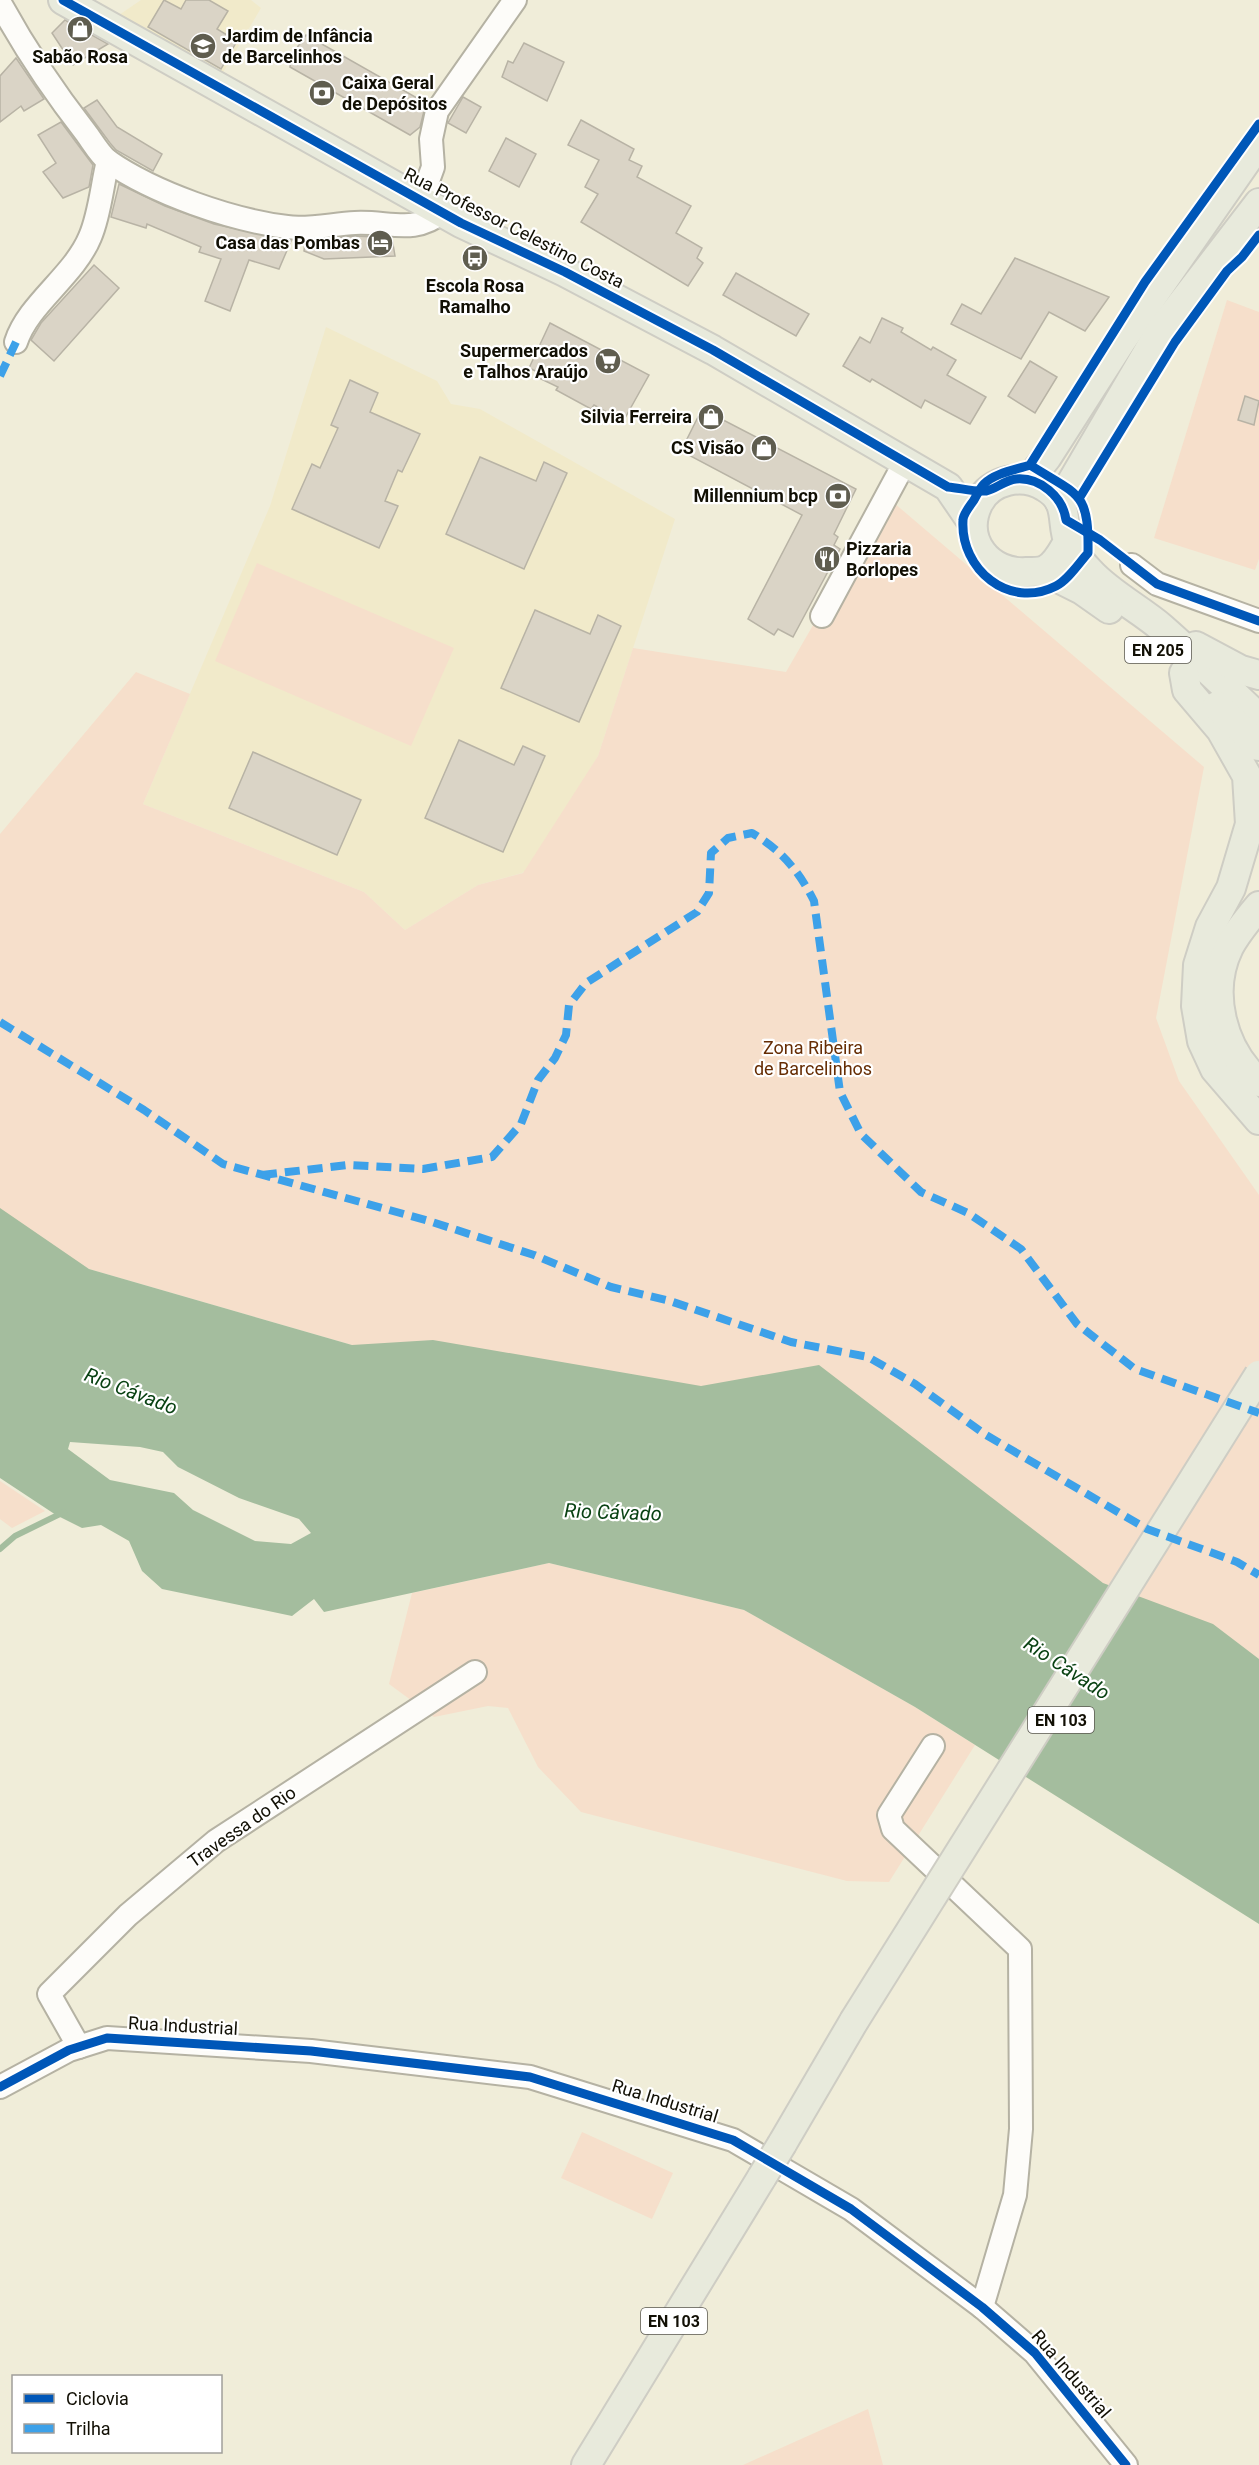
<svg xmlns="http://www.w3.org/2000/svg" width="1259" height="2465" viewBox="0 0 1259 2465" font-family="Roboto,sans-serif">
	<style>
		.built { fill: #f1eaca }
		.green { fill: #f6dfcb }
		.water { fill: #a4bd9e; fill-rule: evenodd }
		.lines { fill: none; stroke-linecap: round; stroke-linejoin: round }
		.stream { stroke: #a4bd9e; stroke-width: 6 }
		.building { fill: #dad4c6; stroke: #b8b3a5; stroke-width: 1.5 }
		.minor-casing { stroke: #b5b2a3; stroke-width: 26 }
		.major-casing { stroke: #cecdc4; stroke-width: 32 }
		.minor { stroke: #fdfcf9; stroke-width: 22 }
		.major { stroke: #e8eadc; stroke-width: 28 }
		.major-bridge-casing { stroke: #cecdc4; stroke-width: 32; stroke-linecap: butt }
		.major-bridge { stroke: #e8eadc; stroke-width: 28 }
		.quiet { stroke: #3da1e9; stroke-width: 8; stroke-dasharray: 15 8; stroke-linecap: butt }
		.cycleway-casing { stroke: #fff; stroke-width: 13 }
		.cycleway { stroke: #0057b8; stroke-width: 9 }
		.labels { text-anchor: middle; stroke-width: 4.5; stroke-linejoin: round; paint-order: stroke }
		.shield { fill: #fff; stroke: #58574f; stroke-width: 1.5 }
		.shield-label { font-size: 16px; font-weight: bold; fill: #110f04 }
		.poi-label { font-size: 18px; font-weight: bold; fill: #110f04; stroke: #fff; text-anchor: end }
		.street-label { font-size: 18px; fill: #110f04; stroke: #fff }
		.park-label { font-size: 18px; fill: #662d04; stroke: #fff }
		.water-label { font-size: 20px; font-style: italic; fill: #094213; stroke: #fff }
	</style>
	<rect width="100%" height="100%" fill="#f0edd9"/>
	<g class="built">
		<path d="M141,0H251L261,8L221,76L116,17Z"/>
		<path d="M326,327L437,381L451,404L480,409L675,519L598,756L535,864L522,873L478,885L405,930L364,892L143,804L270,506Z"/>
	</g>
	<g class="green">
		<path d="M1227,300L1259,312V559L1255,570L1154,538Z"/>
		<path d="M887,497L1204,767L1156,1018L1179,1081L1259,1195V1685L352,1345L89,1269L0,1220V834L136,672L190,694L143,804L364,892L405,930L478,885L523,873L598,756L633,648L786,672Z"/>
		<path d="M257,563L454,648L411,746L215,661Z"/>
		<path d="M0,1481L45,1511L12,1528L0,1519Z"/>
		<path d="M549,1563L744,1610L915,1707L975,1745L889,1882L847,1881L581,1812L538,1767L508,1708L488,1706L434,1717L389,1684L412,1593Z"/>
		<path d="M582,2132L673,2173L652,2219L561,2178Z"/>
		<path d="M868,2409L883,2465H743Z"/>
	</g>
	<path class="water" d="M0,1208L89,1269L352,1345L433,1340L701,1386L819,1365L1103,1583L1213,1624L1259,1659V1924L915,1707L744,1610L549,1563L324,1612L314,1599L292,1616L162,1589L142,1571L129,1541L101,1525L82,1528L56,1515L0,1478ZM70,1442L140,1447L163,1452L178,1467L239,1498L299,1519L311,1533L291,1544L255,1541L193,1510L174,1493L110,1480L68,1449Z"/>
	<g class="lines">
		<path class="stream" d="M0,1549L15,1536L64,1512"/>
	</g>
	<g class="building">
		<path d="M164,0L181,9L186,0H209L228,11L217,29L237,41L221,69L148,27Z"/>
		<path d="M65,20L108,44L73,65L52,33Z"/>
		<path d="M306,35L426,103L420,127L410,135L290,67L291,56Z"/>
		<path d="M524,43L564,62L547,101L502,77L508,61L513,63Z"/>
		<path d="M16,58L44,99L24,111L21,106L0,122V76Z"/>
		<path d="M463,97L481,107L466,133L448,123Z"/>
		<path d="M97,100L117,127L162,154L153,171L116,150L110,143L84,108Z"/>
		<path d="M581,120L634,149L629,160L642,166L637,177L691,206L676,233L702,248L697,258L703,263L688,286L581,222L598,194L585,187L599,160L568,145Z"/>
		<path d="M61,122L93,165L89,187L63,198L43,172L56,163L38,135Z"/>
		<path d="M506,138L536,154L519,187L489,171Z"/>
		<path d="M119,184L165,206L214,224L291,241L279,269L249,260L230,311L205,301L221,259L199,252L201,247L147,224L146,228L111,217Z"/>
		<path d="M356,236L392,238L395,256L324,259L304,251L305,241Z"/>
		<path d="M1015,258L1109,297L1085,331L1049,312L1021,359L951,324L962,304L981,314Z"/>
		<path d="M94,265L119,288L54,361L31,340L41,323Z"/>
		<path d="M736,273L809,314L796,336L723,295Z"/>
		<path d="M882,318L903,328L901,332L931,350L933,347L956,360L947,375L986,397L970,424L925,400L921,408L872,379L870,382L843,366L860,337L870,343Z"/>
		<path d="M550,323L649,375L625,418L616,413L614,416L594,405L591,409L556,390L558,387L537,377L538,372L529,368Z"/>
		<path d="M1030,361L1057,377L1035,413L1008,396Z"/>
		<path d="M350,380L378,393L370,412L420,434L402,472L398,470L385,501L398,506L379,548L292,509L312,464L320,468L338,428L331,425Z"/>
		<path d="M1245,396L1259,401L1254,425L1238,420Z"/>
		<path d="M702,409L856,489L834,534L838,537L834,545L840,549L793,637L778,629L774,635L748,619L802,515L681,451Z"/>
		<path d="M480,457L536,481L544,462L567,473L524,569L446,534Z"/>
		<path d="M535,610L590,634L598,615L621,626L579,722L501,688Z"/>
		<path d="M459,740L514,765L523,746L545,756L503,852L425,818Z"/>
		<path d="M253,752L361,800L337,855L229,808Z"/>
	</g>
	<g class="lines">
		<defs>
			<g id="minor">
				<path d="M0,3C25,49 54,92 86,133C92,141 100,155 108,161C154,193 231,220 287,227C308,230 333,224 355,223C388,221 415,235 442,212"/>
				<path d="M421,200L433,167L431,139L437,111L515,0"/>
				<path d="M16,342C28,304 74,276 90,237C100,214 102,185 108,161"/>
				<path d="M1132,565L1157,584L1259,621"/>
				<path d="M822,616L905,462"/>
				<path d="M933,1746L889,1815L893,1829L1020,1949L1021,2129L1015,2195L982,2307"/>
				<path d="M79,2047L49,1994L128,1915L216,1841L475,1672"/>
				<path d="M0,2087L69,2050L107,2038L311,2051L530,2077L733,2140L851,2209L982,2307L1035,2353L1126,2465"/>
			</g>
			<g id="major">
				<path d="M63,0L461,223L565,272L713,350L948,487L972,522"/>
				<path d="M1029,480L1047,457L1122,340L1259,143"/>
				<path d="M1060,502L1159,333L1259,203"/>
				<path d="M1068,542C1062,552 1056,565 1045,570C1040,572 1033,572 1027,572C989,575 961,540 978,504C990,479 1023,473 1045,487C1071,502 1060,523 1069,543C1073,552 1083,565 1090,572C1110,594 1140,609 1162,628C1195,657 1227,688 1259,718"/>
				<path d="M1044,571L1082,590L1109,609"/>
				<path d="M1196,646L1241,670L1259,675"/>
				<path d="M1184,673L1187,690L1221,730L1247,776L1250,824L1231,888L1210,927L1198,965L1196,1006L1202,1041L1215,1069L1259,1120"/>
				<path d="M1217,706L1259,746"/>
				<path d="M1259,906C1248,919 1237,932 1229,947C1207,992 1222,1050 1259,1082"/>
				<path d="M782,2144L854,2021"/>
				<path d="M586,2465L762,2177"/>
			</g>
		</defs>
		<use href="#minor" class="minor-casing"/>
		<use href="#major" class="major-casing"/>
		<use href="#minor" class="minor"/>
		<use href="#major" class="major"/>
		<defs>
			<g id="major-bridge">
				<path d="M854,2021L1259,1375"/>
				<path d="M762,2177L782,2144"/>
			</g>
		</defs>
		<use href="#major-bridge" class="major-bridge-casing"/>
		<use href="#major-bridge" class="major-bridge"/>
		<g class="quiet">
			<path d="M0,376L16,342"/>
			<path d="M0,1022L144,1110L223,1164L429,1221L534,1255L611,1287L670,1301L791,1342L868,1357L915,1384L986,1435L1147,1529L1237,1562L1259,1575"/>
			<path d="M262,1175L348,1165L423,1169L492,1157L521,1124L538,1080L555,1058L566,1035L569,1005L586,983L697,912L709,893L711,853L728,838L752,833C781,850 799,871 814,901L840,1092L861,1134L921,1192L968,1213L1021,1249L1077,1324L1135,1369L1259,1413"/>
		</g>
		<defs>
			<g id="cycleway">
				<path d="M63,0L461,223L565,272L713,350L948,487C960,488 974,492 986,491C996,489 1005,480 1016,479C1040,477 1063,497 1066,520L1100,540L1157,584L1259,621"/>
				<path d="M1030,465C1079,496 1089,491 1088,553C1079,563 1068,580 1056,586C1009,610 960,569 963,520C963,514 970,506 974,500C977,495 980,488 984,484C995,473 1015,470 1030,465L1145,282L1259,124"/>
				<path d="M1080,497L1175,342L1227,271L1242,257L1259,235"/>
				<path d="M0,2087L69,2050L107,2038L311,2051L530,2077L733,2140L851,2209L982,2307L1035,2353L1126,2465"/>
			</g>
		</defs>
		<use href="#cycleway" class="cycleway-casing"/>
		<use href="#cycleway" class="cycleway"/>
	</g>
	<defs>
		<symbol id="shop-disc" viewBox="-11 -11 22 22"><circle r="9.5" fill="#5f5d4f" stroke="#fff"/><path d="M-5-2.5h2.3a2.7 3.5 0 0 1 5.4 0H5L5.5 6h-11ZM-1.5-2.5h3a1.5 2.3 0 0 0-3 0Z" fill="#fff"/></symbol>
		<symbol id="school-disc" viewBox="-11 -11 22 22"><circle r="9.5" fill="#5f5d4f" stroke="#fff"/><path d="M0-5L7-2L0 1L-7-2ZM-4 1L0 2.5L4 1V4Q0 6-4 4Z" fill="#fff"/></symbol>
		<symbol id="bank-disc" viewBox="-11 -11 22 22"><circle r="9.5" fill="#5f5d4f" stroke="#fff"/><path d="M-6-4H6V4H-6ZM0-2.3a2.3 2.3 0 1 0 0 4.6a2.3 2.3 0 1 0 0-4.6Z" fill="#fff"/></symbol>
		<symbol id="hotel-disc" viewBox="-11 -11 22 22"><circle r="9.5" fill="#5f5d4f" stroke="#fff"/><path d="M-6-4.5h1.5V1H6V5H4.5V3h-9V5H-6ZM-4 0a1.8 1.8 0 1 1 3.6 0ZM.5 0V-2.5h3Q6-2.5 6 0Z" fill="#fff"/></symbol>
		<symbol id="bus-disc" viewBox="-11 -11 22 22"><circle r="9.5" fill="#5f5d4f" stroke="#fff"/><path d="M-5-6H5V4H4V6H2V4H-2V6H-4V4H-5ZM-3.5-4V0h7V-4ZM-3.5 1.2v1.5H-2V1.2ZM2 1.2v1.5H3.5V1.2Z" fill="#fff"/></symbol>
		<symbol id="supermarket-disc" viewBox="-11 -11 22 22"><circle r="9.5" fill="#5f5d4f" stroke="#fff"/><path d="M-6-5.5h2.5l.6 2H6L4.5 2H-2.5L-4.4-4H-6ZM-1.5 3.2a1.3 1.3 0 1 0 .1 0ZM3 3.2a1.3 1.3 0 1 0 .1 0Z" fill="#fff"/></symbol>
		<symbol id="restaurant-disc" viewBox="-11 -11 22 22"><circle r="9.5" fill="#5f5d4f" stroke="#fff"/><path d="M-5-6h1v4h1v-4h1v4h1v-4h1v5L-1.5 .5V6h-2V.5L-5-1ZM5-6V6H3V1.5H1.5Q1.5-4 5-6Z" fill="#fff"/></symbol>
	</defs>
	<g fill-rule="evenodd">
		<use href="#shop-disc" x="65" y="14" width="30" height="30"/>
		<use href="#school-disc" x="188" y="31" width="30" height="30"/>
		<use href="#bank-disc" x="307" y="78" width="30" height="30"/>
		<use href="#hotel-disc" x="365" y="228" width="30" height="30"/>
		<use href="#bus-disc" x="460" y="243" width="30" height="30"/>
		<use href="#supermarket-disc" x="593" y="346" width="30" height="30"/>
		<use href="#shop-disc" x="696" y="402" width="30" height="30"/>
		<use href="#shop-disc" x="749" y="433" width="30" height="30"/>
		<use href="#bank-disc" x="823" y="481" width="30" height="30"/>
		<use href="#restaurant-disc" x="812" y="544" width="30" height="30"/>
	</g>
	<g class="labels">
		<g class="shield">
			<rect x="1125" y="637" width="66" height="26" rx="4.5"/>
			<rect x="1028" y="1707" width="66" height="26" rx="4.5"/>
			<rect x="641" y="2308" width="66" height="26" rx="4.5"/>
		</g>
		<g class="shield-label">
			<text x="1158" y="656">EN 205</text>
			<text x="1061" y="1726">EN 103</text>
			<text x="674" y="2327">EN 103</text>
		</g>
		<g class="poi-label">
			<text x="222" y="42" text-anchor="start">Jardim de Infância<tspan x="222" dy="21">de Barcelinhos</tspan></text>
			<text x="80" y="63" text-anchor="middle">Sabão Rosa</text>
			<text x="342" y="89" text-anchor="start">Caixa Geral<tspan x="342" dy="21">de Depósitos</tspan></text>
			<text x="360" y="249">Casa das Pombas</text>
			<text x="475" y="292" text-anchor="middle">Escola Rosa<tspan x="475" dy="21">Ramalho</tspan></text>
			<text x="588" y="357">Supermercados<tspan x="588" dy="21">e Talhos Araújo</tspan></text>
			<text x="692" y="423">Silvia Ferreira</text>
			<text x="744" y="454">CS Visão</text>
			<text x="818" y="502">Millennium bcp</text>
			<text x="846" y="555" text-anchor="start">Pizzaria<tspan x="846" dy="21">Borlopes</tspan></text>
		</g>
		<g class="street-label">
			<text transform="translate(514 228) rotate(27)" y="6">Rua Professor Celestino Costa</text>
			<text transform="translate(242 1827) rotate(-35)" y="6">Travessa do Rio</text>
			<text transform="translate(183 2026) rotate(3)" y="6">Rua Industrial</text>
			<text transform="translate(665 2101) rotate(17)" y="6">Rua Industrial</text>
			<text transform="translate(1071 2374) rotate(49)" y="6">Rua Industrial</text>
		</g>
		<g class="park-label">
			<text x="813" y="1054">Zona Ribeira<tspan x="813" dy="21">de Barcelinhos</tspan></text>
		</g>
		<g class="water-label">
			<text transform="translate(131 1391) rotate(21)" y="7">Rio Cávado</text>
			<text transform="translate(613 1512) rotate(2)" y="7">Rio Cávado</text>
			<text transform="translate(1067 1668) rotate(33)" y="7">Rio Cávado</text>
		</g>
	</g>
	<rect x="12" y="2375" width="210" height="78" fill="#ffffff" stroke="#a09f9b" stroke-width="1.5"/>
	<rect x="24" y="2394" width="30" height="9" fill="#0057b8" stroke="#a09f9b" stroke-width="1.5"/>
	<text x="66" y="2405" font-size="18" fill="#110f04">Ciclovia</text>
	<rect x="24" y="2424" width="30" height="9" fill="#3da1e9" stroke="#a09f9b" stroke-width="1.5"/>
	<text x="66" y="2435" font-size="18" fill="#110f04">Trilha</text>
</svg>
